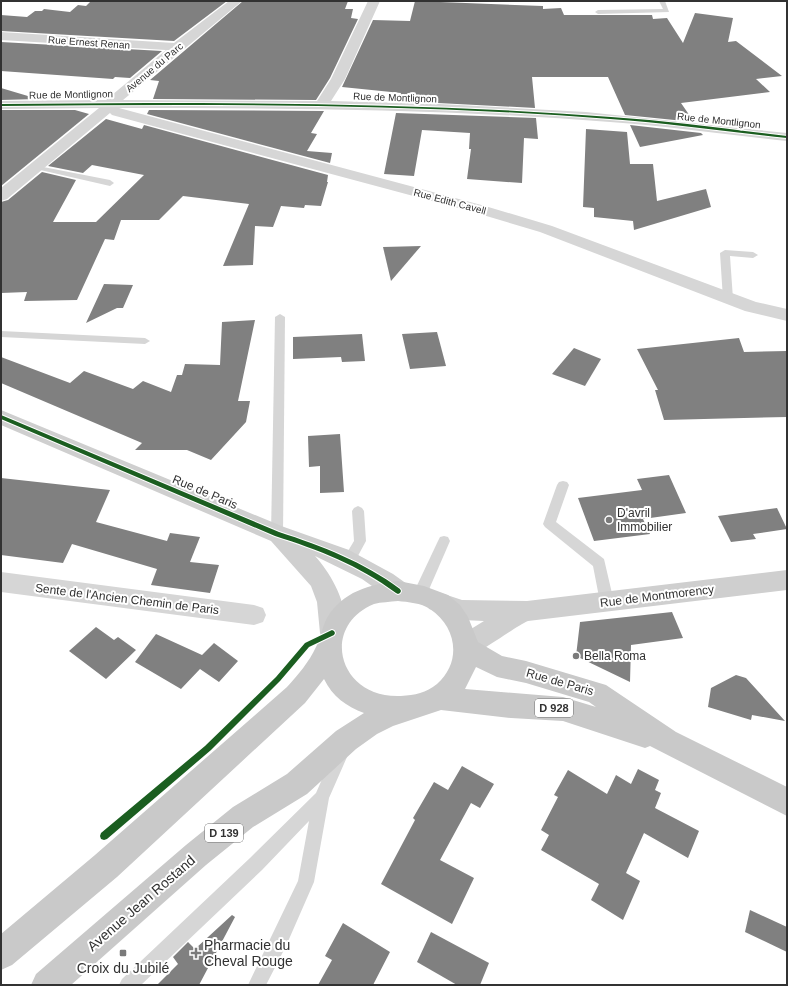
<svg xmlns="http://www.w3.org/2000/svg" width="788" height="986" viewBox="0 0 788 986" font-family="Arial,sans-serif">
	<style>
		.building { fill: #808080 }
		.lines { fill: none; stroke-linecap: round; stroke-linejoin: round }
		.lane { fill: #d6d6d6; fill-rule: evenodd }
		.street { fill: #d6d6d6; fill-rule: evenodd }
		.secondary { fill: #cfcfcf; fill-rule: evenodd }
		.primary { fill: #c9c9c9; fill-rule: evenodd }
		.cycleway-casing { stroke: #fff; stroke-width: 2 }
		.cycleway { fill: #1b5e20; fill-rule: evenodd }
		.poi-dot { fill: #7a7a7a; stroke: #fff; stroke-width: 1.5 }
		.labels { text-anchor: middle; stroke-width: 4; stroke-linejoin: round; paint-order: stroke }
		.far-street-label { font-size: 10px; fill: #323232; stroke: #fff }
		.shield { fill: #fff; stroke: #707070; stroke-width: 1 }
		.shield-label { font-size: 11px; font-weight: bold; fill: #323232 }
		.street-label { font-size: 12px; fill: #323232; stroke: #fff }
		.poi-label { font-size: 12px; fill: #323232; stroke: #fff; text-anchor: start }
		.near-street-label { font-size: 14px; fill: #323232; stroke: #fff }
		.near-poi-label { font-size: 14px; fill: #323232; stroke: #fff; text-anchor: start }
	</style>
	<rect width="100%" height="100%" fill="#fff"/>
	<g class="building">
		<path d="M91,1H227L174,41L1,31V15L27,17L35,11H42L44,9L70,12L78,5L86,6Z"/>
		<path d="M243,1H348L345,9H353L351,18L358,19L330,78L316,100L153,99L159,81L150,80Z"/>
		<path d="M415,1L543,6V9L561,8L564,15H652L653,19L667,18L683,43L695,13L733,18L728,42L736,41L782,76L756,79L770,92L681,103L694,122L625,115L608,77H532L535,108L399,101L401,93L342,87L373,20L410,21Z"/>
		<path d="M1,42L162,51L130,78L115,77L113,79L1,71Z"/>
		<path d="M1,88L38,99L1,100Z"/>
		<path d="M1,110H75L89,114L1,186Z"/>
		<path d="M149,110L324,111L311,133L317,134L307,151L332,153L330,163L147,114Z"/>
		<path d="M396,113L536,118L538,139L524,138L522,183L467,179L471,149H469L470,133L422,130L414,176L384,174Z"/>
		<path d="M106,119L142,129L144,125L328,175L327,182H328L321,206L305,205L304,208L281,206L273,227L255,226L253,265L223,266L249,204L183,196L159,220H121L114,240L105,239L77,300L24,301L27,292L1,293V202L8,200L42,172L76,180L53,222H96L144,175L92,165L83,173L48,166Z"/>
		<path d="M630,125L701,133L703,135L640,147Z"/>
		<path d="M586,129L627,132L630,164H653L657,201L706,189L711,207L634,230L633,221L594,217V208L583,207Z"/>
		<path d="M421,246L391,281L383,247Z"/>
		<path d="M104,284L133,285L123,308H117L86,323Z"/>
		<path d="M255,320L238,401H250L246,422L211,460L187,450H135L142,443L1,383V357L70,383L84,371L133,389L143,381L171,392L177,375H182L185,364L220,365L222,322Z"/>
		<path d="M437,332L446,366L410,369L402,334Z"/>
		<path d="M362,334L365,361L342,362L341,357L293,359V337Z"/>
		<path d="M739,338L744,352L787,351V417L664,420L655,390H658L637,349Z"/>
		<path d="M574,348L601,359L585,386L552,374Z"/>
		<path d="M340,434L344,492L320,493V466L309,467L308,436Z"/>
		<path d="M669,475L686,513L643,519L650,534L594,541L578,498L642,490L637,479Z"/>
		<path d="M1,478L110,490L96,522L167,541L170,533L200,537L190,562L219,565L210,593L151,585L157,569L72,544L63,563L1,555Z"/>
		<path d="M777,508L787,529L753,534L756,539L731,542L718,516Z"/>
		<path d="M672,612L683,638L631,645L630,682L576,656L580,622Z"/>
		<path d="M96,627L114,640L118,637L136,650L106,679L69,651Z"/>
		<path d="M156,634L202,655L214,643L238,661L219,682L200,669L181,689L135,662Z"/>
		<path d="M736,675L746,678L785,721L752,715L751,720L708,707L711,688Z"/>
		<path d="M462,766L494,784L480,808L471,803L440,860L474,878L452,924L381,884L415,820L413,818L434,782L448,790Z"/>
		<path d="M638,769L659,780L655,790L661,793L655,808L699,831L688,858L644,833L626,873L640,881L623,920L591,900L599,884L541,850L549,835L541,830L558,797L554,795L568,770L607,794L616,775L631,784Z"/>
		<path d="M750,910L787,927V952L745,932Z"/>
		<path d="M232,915L235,917L199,985H157L178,964L173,957L188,942L195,949Z"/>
		<path d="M343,923L390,952L373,985H318L332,960L325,956Z"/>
		<path d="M431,932L489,963L480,985H457L417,962Z"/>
	</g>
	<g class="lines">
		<g class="lane">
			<path d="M659,1H665L669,12L598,14L595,12L598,10L663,9Z"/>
			<path d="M33,165L110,180L114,183L110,186L36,169L32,167Z"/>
			<path d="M725,250L753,252L758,255L753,258L730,256L733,299L728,302L723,299L720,253Z"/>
			<path d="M280,314L285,317L283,534L281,537L277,539L273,537L271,534L275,317Z"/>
			<path d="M1,331L145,338L150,341L145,344L1,337Z"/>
			<path d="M563,481L567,482L569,485L556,522L604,559L614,602L612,606L607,608L602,606L600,602L593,566L545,527L543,524L557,485L559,482Z"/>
			<path d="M358,506L362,508L364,511L366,541L353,565L348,566L343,565L342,561L354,541L352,511L354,508Z"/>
			<path d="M444,536L448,537L450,541L427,594L425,598L420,599L415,598L413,594L438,541L440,537Z"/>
			<path d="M339,750L344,752L347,757L329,798L314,882L286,946L266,985H248L298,881L309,821L262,870L141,985H119L122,979L250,858L316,793L334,752Z"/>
		</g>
		<g class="street">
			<path d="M229,1H242L123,100L317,101L331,79L368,1H380L345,79L331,101L440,104L586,112L787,133V141C728,135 669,126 610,122C447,109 283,108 119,108L485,206L552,226L756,302L787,309V321L745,311L540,232L473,212L112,115L110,113L7,199L1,201V188L99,108L1,109V101L106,100L166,50L1,40V32L174,43Z"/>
			<path d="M1,572L254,605L263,608L266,615L263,622L254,625L1,592Z"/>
		</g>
		<g class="secondary">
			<path d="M1,410L284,527L349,550L393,574L407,584L410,591L407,598L398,601L389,598L362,579L315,556C333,576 354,613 341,641L332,644L323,641L320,633L317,602L311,586L271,541L1,425Z"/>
			<path d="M787,570V590L528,621C514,627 477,656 467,656C465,656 460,654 458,653L454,645L458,637L484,621L462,620L429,609L426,602L429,595L438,592L462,600L527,601Z"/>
		</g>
		<path class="primary" d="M398,581L424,586L448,595L460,605L468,617L478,642L502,656L526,661L606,685L676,732L787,787V816L650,746L645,748L563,721L511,718L441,710L393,726L377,734L356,749L307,794L253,827L206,865L71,985H31L36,974L186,845L233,807L287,774L336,731L364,713C347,707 332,696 324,679L305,703L117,877L12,965L1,970V934L95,855L287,687C298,675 309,662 316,647C321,638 322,627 327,618C342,592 370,584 398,581ZM398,601C408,602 421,603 430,609C457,627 462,662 437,684C426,693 415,695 401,696C339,699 319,627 374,604C381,602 390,602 398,601ZM476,667L497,677L526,683L589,702L596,707L563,697L465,689Z"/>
		<defs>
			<g id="cycleway">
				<path d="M147,103C302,103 457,105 611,117C670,121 728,129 787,136V138C728,132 669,123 610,119C408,103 204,104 1,106V104Z"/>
				<path d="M1,415L279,532C322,546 364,562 400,589L401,591L400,593L398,594L396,593C358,565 319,550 275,536L1,419Z"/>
				<path d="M332,630L334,631L335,633L334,635L309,647L280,681L211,750L107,839L104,840L101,839L100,836L101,833L205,746L276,677L305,643Z"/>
			</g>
		</defs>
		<use href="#cycleway" class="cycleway-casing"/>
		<use href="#cycleway" class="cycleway"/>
	</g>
	<g class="poi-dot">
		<circle cx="609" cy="520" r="4"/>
		<circle cx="576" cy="656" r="4"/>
		<rect x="119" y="949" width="8" height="8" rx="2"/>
		<path d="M194 947h4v4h4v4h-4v4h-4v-4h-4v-4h4z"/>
	</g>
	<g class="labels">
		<g class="far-street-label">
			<text transform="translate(89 42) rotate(4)" y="4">Rue Ernest Renan</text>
			<text transform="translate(154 67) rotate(-40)" y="4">Avenue du Parc</text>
			<text transform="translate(71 94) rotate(-1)" y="4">Rue de Montlignon</text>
			<text transform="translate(395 97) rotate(2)" y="4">Rue de Montlignon</text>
			<text transform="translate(719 120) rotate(6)" y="4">Rue de Montlignon</text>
			<text transform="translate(450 201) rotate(15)" y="4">Rue Edith Cavell</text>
		</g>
		<g class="shield">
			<rect x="535" y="699" width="38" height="18" rx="3"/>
			<rect x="205" y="824" width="38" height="18" rx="3"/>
		</g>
		<g class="shield-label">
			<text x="554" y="712">D 928</text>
			<text x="224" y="837">D 139</text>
		</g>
		<g class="street-label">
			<text transform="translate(205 492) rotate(23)" y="4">Rue de Paris</text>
			<text transform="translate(657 596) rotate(-7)" y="4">Rue de Montmorency</text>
			<text transform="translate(127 599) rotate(7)" y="4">Sente de l'Ancien Chemin de Paris</text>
			<text transform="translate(560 682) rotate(16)" y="4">Rue de Paris</text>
		</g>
		<g class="poi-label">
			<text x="617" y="517">D'avril<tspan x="617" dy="14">Immobilier</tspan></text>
			<text x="584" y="660">Bella Roma</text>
		</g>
		<g class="near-street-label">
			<text transform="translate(141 903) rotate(-41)" y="5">Avenue Jean Rostand</text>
		</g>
		<g class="near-poi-label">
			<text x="204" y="950">Pharmacie du<tspan x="204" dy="16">Cheval Rouge</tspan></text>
			<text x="123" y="973" text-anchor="middle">Croix du Jubilé</text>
		</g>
	</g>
	<rect width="788" height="986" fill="none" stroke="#323232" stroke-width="4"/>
</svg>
